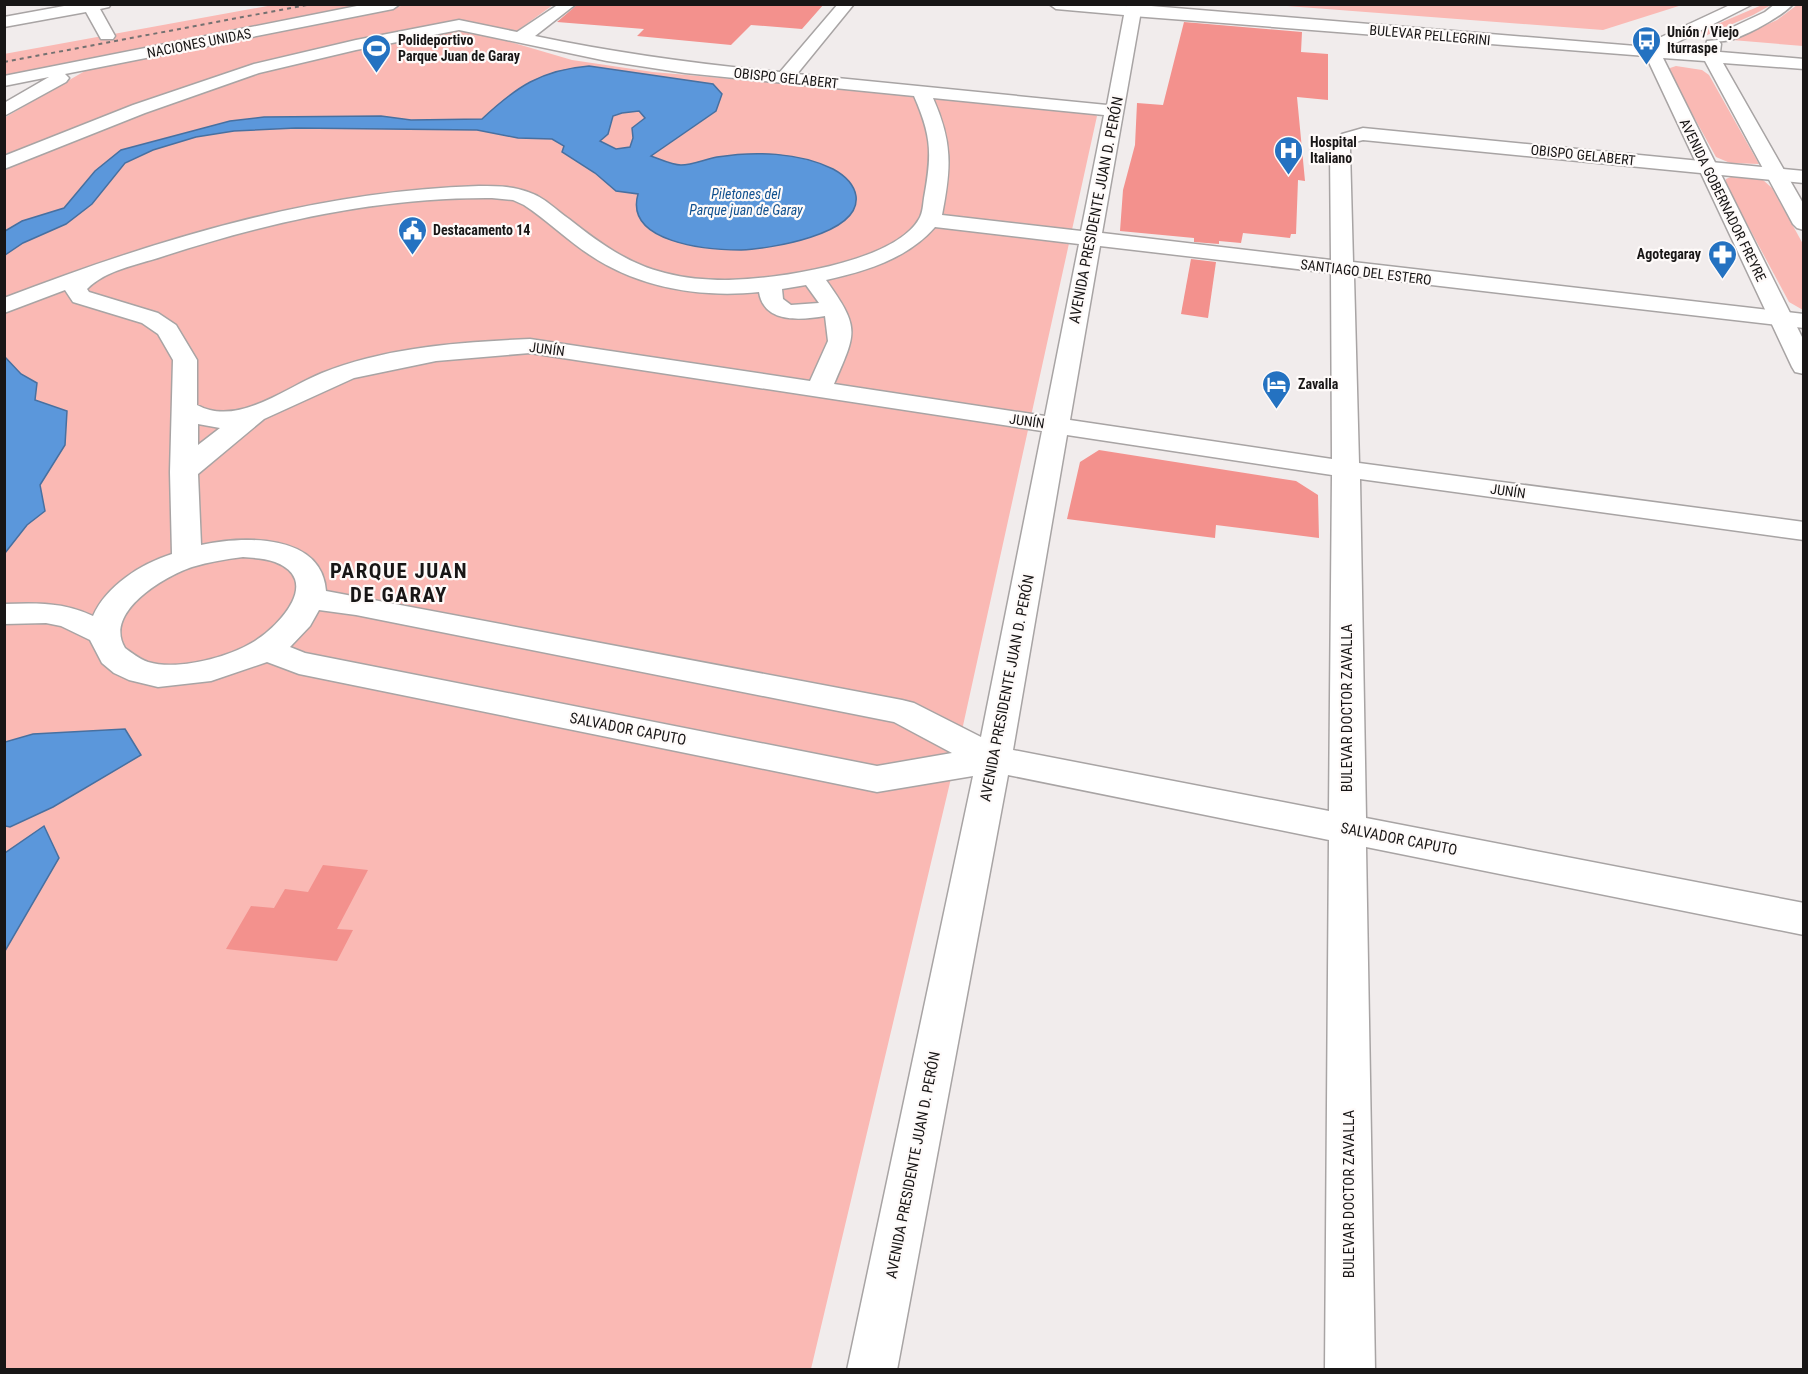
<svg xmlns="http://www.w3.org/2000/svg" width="1808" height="1374" viewBox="0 0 1808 1374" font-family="'Roboto Condensed',sans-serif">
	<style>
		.green { fill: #fab9b4 }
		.water { fill: #5b97db; stroke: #4770a0; stroke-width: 1.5; fill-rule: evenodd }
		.building { fill: #f3918d }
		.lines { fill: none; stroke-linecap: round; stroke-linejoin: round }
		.minor-casing { stroke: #a8a4a4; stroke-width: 3 }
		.major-casing { stroke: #a8a4a4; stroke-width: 3 }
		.minor { fill: #fff; fill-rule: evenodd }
		.major { fill: #fff; fill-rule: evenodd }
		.rail { stroke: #747171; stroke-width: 2; stroke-dasharray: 4 4; stroke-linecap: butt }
		.labels { text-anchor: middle; stroke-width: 4.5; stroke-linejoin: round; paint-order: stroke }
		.far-poi-label { font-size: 14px; font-weight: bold; fill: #181616; stroke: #fefaf9; text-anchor: start }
		.far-street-label { font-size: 14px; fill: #181616; stroke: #fefaf9 }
		.far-water-label { font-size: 14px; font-style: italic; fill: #11518f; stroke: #fefaf9 }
		.street-label { font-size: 15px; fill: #181616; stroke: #fefaf9 }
		.district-label { font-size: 21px; font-weight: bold; letter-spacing: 1.5px; fill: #181616; stroke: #fefaf9 }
	</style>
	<rect width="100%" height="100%" fill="#f1ecec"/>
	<g class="green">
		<path d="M411,4L553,5L504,40L572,60L653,72L1086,110L1097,116L957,753L811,1369H5L4,118L90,68Z"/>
		<path d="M273,5H373L5,75L4,54Z"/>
		<path d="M1274,5L1682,4V5L1603,30Z"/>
		<path d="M1762,5H1771L1753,15L1698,39L1685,38Z"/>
		<path d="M1797,5H1803V46L1732,40L1777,20Z"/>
		<path d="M1676,66L1702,70L1709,75L1759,164L1730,163L1716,157L1669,72L1670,68Z"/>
		<path d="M1733,176L1763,180L1772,188L1803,244V310L1789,302L1725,183L1726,179Z"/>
	</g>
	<g class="water">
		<path d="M589,66L713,84L722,94L716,111L651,156C660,159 672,165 681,165C692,165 706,159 717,157C754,151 799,152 833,169C844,175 854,184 856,196C861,235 768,249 741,250C708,250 624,243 638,194L616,191L595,173L562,152L564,146L552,139L518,138L477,130L296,128L234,131L196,137L153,150L125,163L92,204L66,224L23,243L5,255V231L22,221L64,208L95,171L121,150L230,121L264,117L381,116L411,120L482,119C516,87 541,70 589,66ZM639,111L645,118L632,128L633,138L630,147L616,149L600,141L608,134L613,116L622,113Z"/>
		<path d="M5,357L21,374L37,383L35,400L67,411L65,445L40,485L45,511L27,525L5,553Z"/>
		<path d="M125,729L141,755L53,807L10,827L5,826V742L33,734Z"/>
		<path d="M44,826L59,858L5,951V853Z"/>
	</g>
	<g class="building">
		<path d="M578,4H824L802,29L751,25L731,45L637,36L644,29L557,22Z"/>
		<path d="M1184,22L1302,32L1301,52L1328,54V100L1297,97L1305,181L1298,180L1296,234H1291L1290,238L1243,233L1241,243L1219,241V244L1194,242V238L1120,231L1123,190L1135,145L1137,103L1163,105Z"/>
		<path d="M1191,259L1216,262L1208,318L1181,314Z"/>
		<path d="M1099,450L1296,481L1318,495L1319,538L1216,525L1215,538L1067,519L1080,462Z"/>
		<path d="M323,865L368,870L337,929L353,930L337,961L226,949L251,906L274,908L285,889L308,892Z"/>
	</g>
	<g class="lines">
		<defs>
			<g id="minor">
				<path d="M75,4H111L109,7L100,9L115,36L113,39H101L86,12L4,27V17Z"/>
				<path d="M367,4H400L393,9L65,74L69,78L66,82L4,116V103L49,77L4,86V76Z"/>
				<path d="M559,4H576L535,36C616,53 697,64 780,72L838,4H854L797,74L1107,105L1124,15L1056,9L1049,4H1113L1138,8L1141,11L1102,233L1331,260L1330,149L1342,134L1363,128L1804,171V183L1363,140L1355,142L1350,149L1353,262L1804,314V328L1354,276L1359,463L1804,522V540L1360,479L1366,818L1804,903V935L1366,847L1375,1370H1325L1329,840L1008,775L897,1370H847L973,776L877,792L299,674L267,662L211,681L158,687L129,680L114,673L102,663L90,640L61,626L46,623L4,624V604C36,603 64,602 93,616C107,585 141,564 172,554L170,472L173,360L158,334L142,323L73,302L65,290L4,313V298C158,239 314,191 479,186C496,186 513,186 528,192C544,197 556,210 569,219C598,242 628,264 665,273C684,278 705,280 725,280C772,280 894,263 919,219C923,213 923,204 924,198C932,154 932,137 914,96L685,73L607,61L459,30L356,50L259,73L145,113L4,169V156L133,105L254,64L356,40L459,20L517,32ZM933,98L1104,115L1081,231L942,215C951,168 953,143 933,98ZM492,198L513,200L524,205C547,220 567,240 590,255C639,288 701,298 759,292C764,324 801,320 825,316L828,341L810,381L530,339C461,342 386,347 322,373C285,388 237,427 197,405V360L176,325L158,313L89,292L87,289C106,270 136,265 161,257C268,222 379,197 492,198ZM935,227L1079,244L1045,416L834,384C856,332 861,329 826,280C866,271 907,259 935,227ZM1100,246L1331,273L1332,459L1070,420ZM806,285L819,303L791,305L783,299L782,289ZM530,353L1042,431L981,737L914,703L902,700L326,591C322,533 243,536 201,545L198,474L264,419L354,378L436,361ZM198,424L220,428L198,445ZM1067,435L1332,475L1329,811L1013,750ZM243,557C253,558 265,558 275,562C322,580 280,625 255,641C230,657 178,671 148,662C139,659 132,653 125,648C103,612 165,576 192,567C209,562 226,559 243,557ZM319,610L356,615L894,722L952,753L877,766L305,653L290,647L310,626Z"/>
			</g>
			<path id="major" d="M1127,4L1648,47L1657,39L1732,4H1753L1666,48L1704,51L1707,41L1718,40L1716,37L1718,34L1765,12L1775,4H1793C1783,16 1734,44 1719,41L1721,44L1720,52L1804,59V69L1723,63L1804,205V230L1797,228L1793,224L1705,61L1663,58L1804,341V374L1795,372L1792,367L1646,56L1133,16L1125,11Z"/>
		</defs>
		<use href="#minor" class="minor-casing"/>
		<use href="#major" class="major-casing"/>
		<use href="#minor" class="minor"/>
		<use href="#major" class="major"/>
		<path class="rail" d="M4,62L312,4"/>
	</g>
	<defs>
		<symbol id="bus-pin" viewBox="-11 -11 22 30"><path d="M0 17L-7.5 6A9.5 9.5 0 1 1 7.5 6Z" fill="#2472c1" stroke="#fefaf9"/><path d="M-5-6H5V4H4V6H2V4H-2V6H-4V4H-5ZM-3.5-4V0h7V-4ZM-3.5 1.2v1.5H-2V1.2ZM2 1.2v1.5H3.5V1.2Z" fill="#fff"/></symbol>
		<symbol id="stadium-pin" viewBox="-11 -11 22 30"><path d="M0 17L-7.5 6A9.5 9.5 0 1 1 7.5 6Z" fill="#2472c1" stroke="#fefaf9"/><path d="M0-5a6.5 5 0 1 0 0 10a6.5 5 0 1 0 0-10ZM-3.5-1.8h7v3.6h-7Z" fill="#fff"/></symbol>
		<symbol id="hospital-pin" viewBox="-11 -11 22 30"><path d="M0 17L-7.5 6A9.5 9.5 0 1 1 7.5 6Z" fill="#2472c1" stroke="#fefaf9"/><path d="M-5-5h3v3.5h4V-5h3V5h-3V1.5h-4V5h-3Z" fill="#fff"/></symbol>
		<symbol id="civic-pin" viewBox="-11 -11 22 30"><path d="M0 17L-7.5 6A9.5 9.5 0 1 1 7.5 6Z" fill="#2472c1" stroke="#fefaf9"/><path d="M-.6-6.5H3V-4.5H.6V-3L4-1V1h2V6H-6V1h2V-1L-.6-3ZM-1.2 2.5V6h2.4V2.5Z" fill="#fff"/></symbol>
		<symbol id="pharmacy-pin" viewBox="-11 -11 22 30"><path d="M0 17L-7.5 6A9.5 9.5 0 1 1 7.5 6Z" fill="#2472c1" stroke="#fefaf9"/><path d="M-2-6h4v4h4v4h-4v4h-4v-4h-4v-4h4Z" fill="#fff"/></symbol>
		<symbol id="hotel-pin" viewBox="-11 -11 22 30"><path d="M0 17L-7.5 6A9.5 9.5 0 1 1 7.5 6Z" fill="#2472c1" stroke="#fefaf9"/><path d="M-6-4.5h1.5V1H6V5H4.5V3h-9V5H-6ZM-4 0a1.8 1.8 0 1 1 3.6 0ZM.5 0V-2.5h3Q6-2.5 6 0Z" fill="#fff"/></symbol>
	</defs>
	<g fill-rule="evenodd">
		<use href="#bus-pin" x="1630" y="24" width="33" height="45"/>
		<use href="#stadium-pin" x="360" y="32" width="33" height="45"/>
		<use href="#hospital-pin" x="1272" y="134" width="33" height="45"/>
		<use href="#civic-pin" x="396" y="214" width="33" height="45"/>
		<use href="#pharmacy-pin" x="1706" y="238" width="33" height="45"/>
		<use href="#hotel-pin" x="1260" y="368" width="33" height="45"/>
	</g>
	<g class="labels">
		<g class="far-poi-label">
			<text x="1667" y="37">Unión / Viejo<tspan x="1667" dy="16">Iturraspe</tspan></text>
			<text x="398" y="45">Polideportivo<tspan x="398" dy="16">Parque Juan de Garay</tspan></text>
			<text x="1310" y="147">Hospital<tspan x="1310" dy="16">Italiano</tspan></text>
			<text x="433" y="235">Destacamento 14</text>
			<text x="1701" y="259" text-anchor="end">Agotegaray</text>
			<text x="1298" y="389">Zavalla</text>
		</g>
		<g class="far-street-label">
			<text transform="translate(1430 35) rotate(5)" y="5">BULEVAR PELLEGRINI</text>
			<text transform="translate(199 43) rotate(-11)" y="5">NACIONES UNIDAS</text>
			<text transform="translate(786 78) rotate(6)" y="5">OBISPO GELABERT</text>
			<text transform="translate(1583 155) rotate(6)" y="5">OBISPO GELABERT</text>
			<text transform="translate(1723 200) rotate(64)" y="5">AVENIDA GOBERNADOR FREYRE</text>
			<text transform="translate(1366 272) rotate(7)" y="5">SANTIAGO DEL ESTERO</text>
			<text transform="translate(547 349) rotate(7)" y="5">JUNÍN</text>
			<text transform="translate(1027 421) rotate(8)" y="5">JUNÍN</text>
			<text transform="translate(1508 491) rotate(8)" y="5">JUNÍN</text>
		</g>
		<g class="far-water-label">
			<text x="746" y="199">Piletones del<tspan x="746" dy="16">Parque juan de Garay</tspan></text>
		</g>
		<g class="street-label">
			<text transform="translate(1096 210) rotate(-79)" y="5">AVENIDA PRESIDENTE JUAN D. PERÓN</text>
			<text transform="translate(1007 688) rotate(-79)" y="5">AVENIDA PRESIDENTE JUAN D. PERÓN</text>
			<text transform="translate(1347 708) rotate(-90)" y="5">BULEVAR DOCTOR ZAVALLA</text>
			<text transform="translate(628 729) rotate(11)" y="5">SALVADOR CAPUTO</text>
			<text transform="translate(1399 839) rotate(11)" y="5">SALVADOR CAPUTO</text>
			<text transform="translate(913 1165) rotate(-79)" y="5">AVENIDA PRESIDENTE JUAN D. PERÓN</text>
			<text transform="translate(1349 1194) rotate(-90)" y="5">BULEVAR DOCTOR ZAVALLA</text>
		</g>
		<g class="district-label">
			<text x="399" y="578">PARQUE JUAN<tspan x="399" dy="24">DE GARAY</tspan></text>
		</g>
	</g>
	<rect width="1808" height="1374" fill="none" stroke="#181616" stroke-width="12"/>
</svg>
